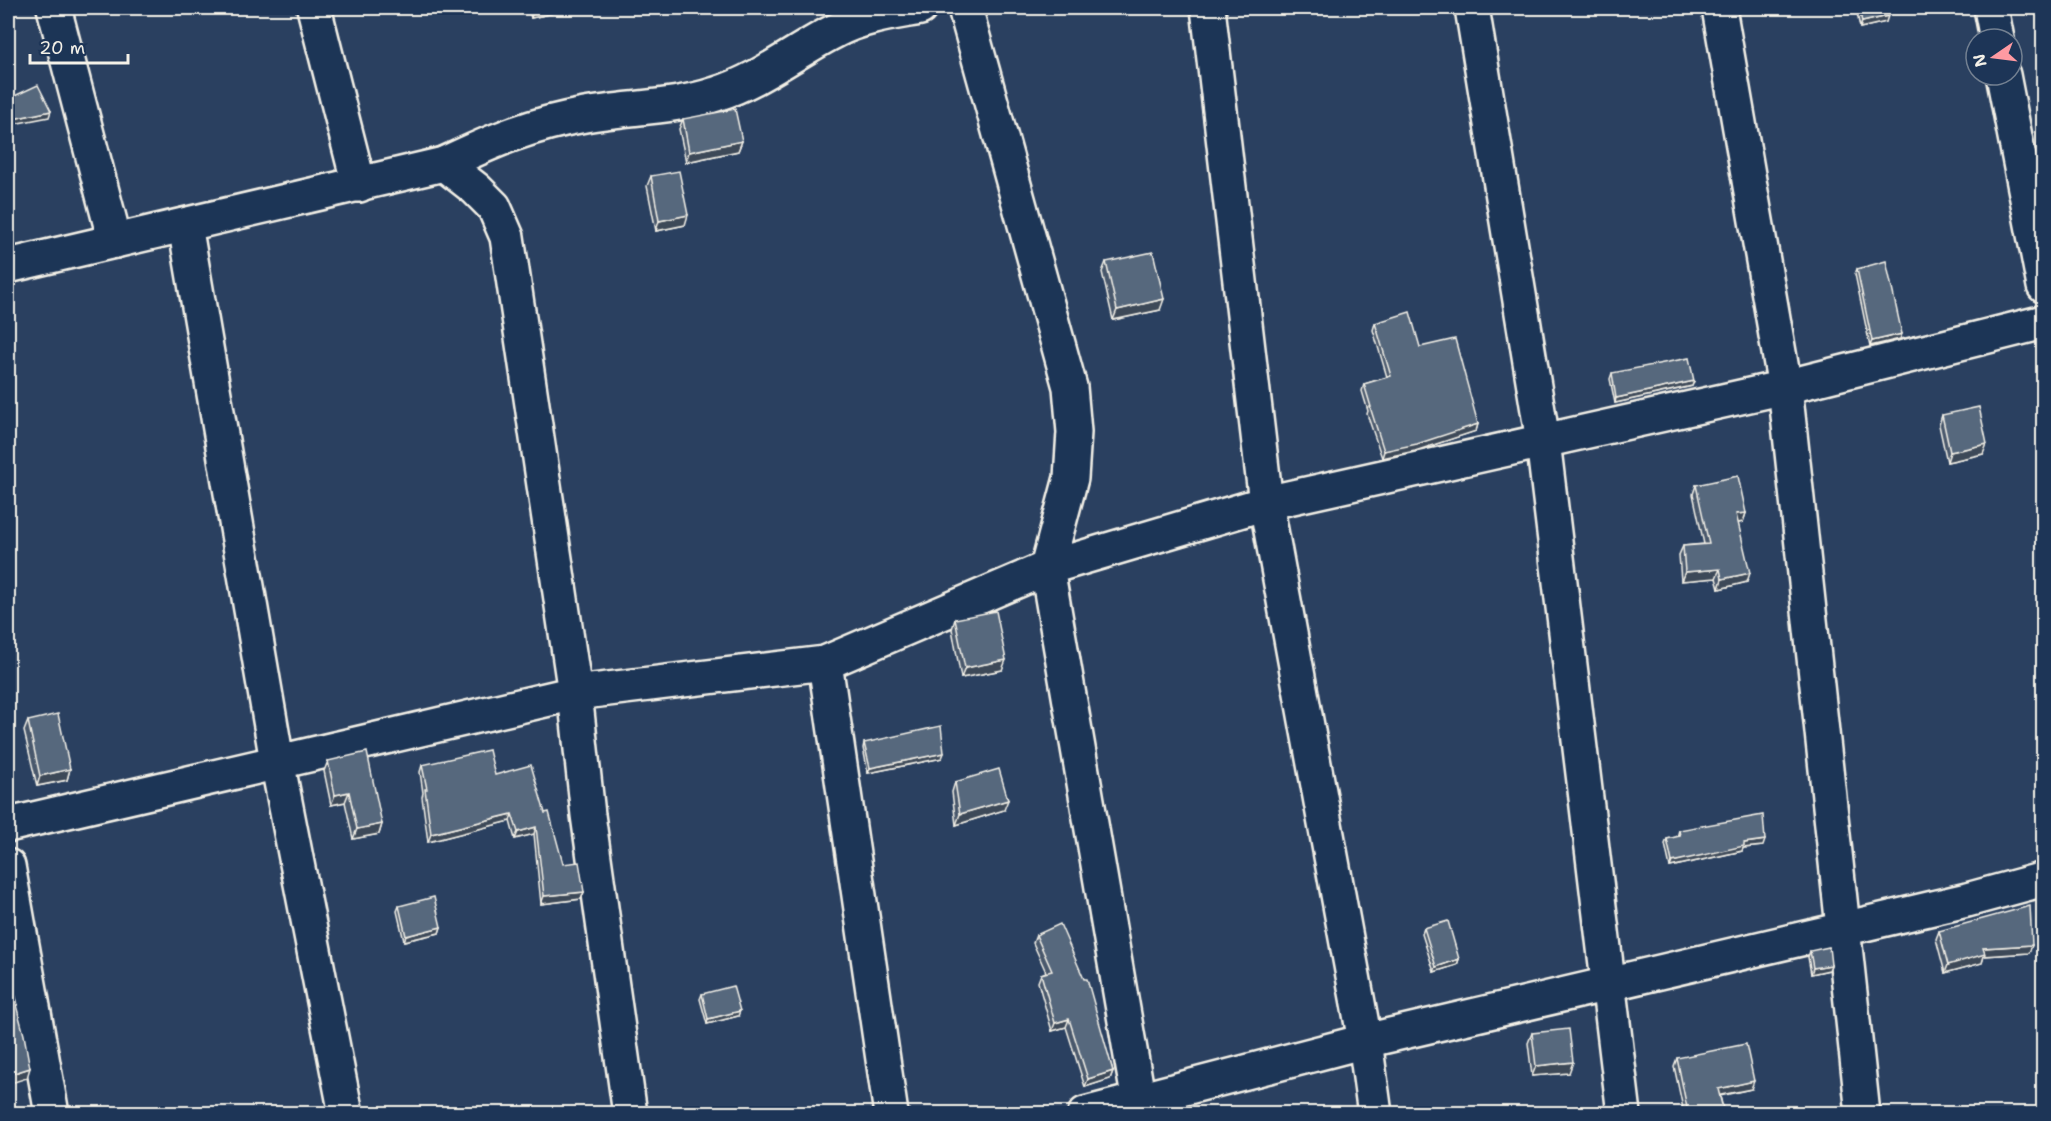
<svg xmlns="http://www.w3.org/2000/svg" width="2051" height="1121" viewBox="0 0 2051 1121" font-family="'Shantell Sans',sans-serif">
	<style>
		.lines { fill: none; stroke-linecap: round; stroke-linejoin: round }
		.minor-casing { stroke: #f4f1e8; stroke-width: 38 }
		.minor { stroke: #1d3557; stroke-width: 33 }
		.wall { fill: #4a596c; stroke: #f4f1e8; stroke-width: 1.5 }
		.shaded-wall { fill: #3c4858; stroke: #f4f1e8; stroke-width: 1.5 }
		.building { fill: #56677d; stroke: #f4f1e8; stroke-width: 1.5 }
	</style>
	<rect width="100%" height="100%" fill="#2a4060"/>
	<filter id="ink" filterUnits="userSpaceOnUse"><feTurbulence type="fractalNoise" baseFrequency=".0167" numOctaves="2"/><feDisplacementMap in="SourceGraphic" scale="12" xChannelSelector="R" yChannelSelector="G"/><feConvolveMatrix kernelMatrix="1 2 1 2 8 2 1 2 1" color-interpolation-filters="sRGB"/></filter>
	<g filter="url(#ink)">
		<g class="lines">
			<defs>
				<g id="minor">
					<path d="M54,8L115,241"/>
					<path d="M314,8L359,185"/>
					<path d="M1208,8L1266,503L1365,1041L1375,1114"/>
					<path d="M1472,8L1543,441L1624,1114"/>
					<path d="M1719,8L1785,387L1863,1114"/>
					<path d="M1991,8L1997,39"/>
					<path d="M2003,75L2044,286"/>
					<path d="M185,225L277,761L346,1114"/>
					<path d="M8,266L444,164C492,141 532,124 585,115C629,107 674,108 716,94C759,81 797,50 837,30C862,17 893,13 920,8"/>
					<path d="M825,663L891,1114"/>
					<path d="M8,825L575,693L507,237L494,207L476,189L444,164"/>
					<path d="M8,866L52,1114"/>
					<path d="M630,1114L588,815L575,693L825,663L1047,568L1071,478L1074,432L1070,387L965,8"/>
					<path d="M1085,1114L1365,1041L1967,900L2044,879"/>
					<path d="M1141,1114L1047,568L1266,503L1785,387L2044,322"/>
				</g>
			</defs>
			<use href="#minor" class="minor-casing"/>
			<use href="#minor" class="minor"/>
		</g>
		<g class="wall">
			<path d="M528,8H573V9L531,18Z"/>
			<path d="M1856,8H1886V22L1860,28Z"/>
			<path d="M683,119L742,141L738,151L686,162L679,129Z"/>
			<path d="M651,176L685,225L656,231L647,186Z"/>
			<path d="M1106,262L1160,310L1113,320L1102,272Z"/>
			<path d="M1857,269L1900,339L1870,346L1855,274Z"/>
			<path d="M1375,323L1420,347L1478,424L1476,431L1415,451L1382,458L1367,414L1368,411L1362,391L1364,384L1387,377L1373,330Z"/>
			<path d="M1612,373L1694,381L1692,386L1615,403L1610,379Z"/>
			<path d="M1942,415L1983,454L1947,462L1939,425Z"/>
			<path d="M1696,485L1746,513L1743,522L1738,523L1747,582L1719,589L1716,578L1681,581L1679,555L1683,546L1704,544L1693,494Z"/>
			<path d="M955,619L1002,670L961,678L952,629Z"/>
			<path d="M28,721L70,769L67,780L37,786L24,731Z"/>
			<path d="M864,743L942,758L868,773L863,748Z"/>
			<path d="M328,761L382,824L379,834L353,839L345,802L331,805L324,771Z"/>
			<path d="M422,765L495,775L545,813L563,864L584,892L581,899L541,904L534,834L515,839L510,821L428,842L422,797L423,793L420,772Z"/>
			<path d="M955,782L1004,810L956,825L952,792Z"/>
			<path d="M1679,830L1763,846L1743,848L1742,851L1670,867L1665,844L1667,839L1677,837Z"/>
			<path d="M399,906L441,927L439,933L404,941L397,911Z"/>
			<path d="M1424,928L1459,959L1457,965L1434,972L1422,934Z"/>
			<path d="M1939,931L2032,945L2029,953L1984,956L1982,963L1945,973L1936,939Z"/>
			<path d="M1036,935L1084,979L1113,1071L1110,1079L1085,1087L1066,1027L1052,1031L1038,982L1041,974L1046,972L1033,943Z"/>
			<path d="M1810,951L1831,965L1829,970L1811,974L1808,957Z"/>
			<path d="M702,994L738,1016L707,1024L700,999Z"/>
			<path d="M1532,1033L1569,1073L1532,1076L1528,1043Z"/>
			<path d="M1677,1058L1751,1089L1720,1096L1724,1113H1684L1674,1066Z"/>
		</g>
		<g class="shaded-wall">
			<path d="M534,8H573V9L531,18Z"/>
			<path d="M1888,16L1886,22L1860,28L1862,22Z"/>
			<path d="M51,111L49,117L8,125V120Z"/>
			<path d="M742,141L738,151L686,162L689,152Z"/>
			<path d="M688,215L685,225L656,231L659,221Z"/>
			<path d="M1164,299L1160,310L1113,320L1117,310Z"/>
			<path d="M1902,334L1900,339L1870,346L1872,341Z"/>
			<path d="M1694,381L1692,386L1615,403L1616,398Z"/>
			<path d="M1478,424L1476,431L1415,451L1382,458L1384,451Z"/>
			<path d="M1987,444L1983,454L1947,462L1950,452Z"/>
			<path d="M1746,513L1743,522L1733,524L1736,514Z"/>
			<path d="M1720,569L1716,578L1681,581L1685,572Z"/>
			<path d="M1750,573L1747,582L1719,589L1722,579Z"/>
			<path d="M1006,660L1002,670L961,678L965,668Z"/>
			<path d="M944,753L942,758L868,773L870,768Z"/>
			<path d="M70,769L67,780L37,786L40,776Z"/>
			<path d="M349,792L345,802L331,805L335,795Z"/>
			<path d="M1008,800L1004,810L956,825L960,814Z"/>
			<path d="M512,814L510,821L428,842L431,834Z"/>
			<path d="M382,824L379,834L353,839L357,829Z"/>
			<path d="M536,827L534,834L515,839L518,832Z"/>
			<path d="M1765,840L1763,846L1743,848L1742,851L1670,867L1672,862L1744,843Z"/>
			<path d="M584,892L581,899L541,904L544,896Z"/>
			<path d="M441,927L439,933L404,941L406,936Z"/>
			<path d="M2032,945L2029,953L1984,956L1982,963L1945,973L1948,965L1983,948Z"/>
			<path d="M1459,959L1457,965L1434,972L1436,967Z"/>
			<path d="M1831,965L1829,970L1811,974L1813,968Z"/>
			<path d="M740,1011L738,1016L707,1024L708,1019Z"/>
			<path d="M1069,1019L1066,1027L1052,1031L1055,1023Z"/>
			<path d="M1573,1062L1569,1073L1532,1076L1536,1066Z"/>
			<path d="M30,1068L27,1078L8,1084V1075Z"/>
			<path d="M1113,1071L1110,1079L1085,1087L1088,1079Z"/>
			<path d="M1754,1081L1751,1089L1716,1096L1718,1089Z"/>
		</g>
		<g class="building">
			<path d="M1859,8H1886L1888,16L1862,22Z"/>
			<path d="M38,85L51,111L8,120V99Z"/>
			<path d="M735,109L742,141L689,152L683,119Z"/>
			<path d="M679,171L688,215L659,221L651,176Z"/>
			<path d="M1153,252L1164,299L1117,310L1106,262Z"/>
			<path d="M1886,261L1902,334L1872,341L1857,269Z"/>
			<path d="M1410,312L1420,347L1455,339L1478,424L1417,444L1384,451L1370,407H1371L1364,384L1391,376L1375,323Z"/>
			<path d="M1689,358L1694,381L1616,398L1612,373Z"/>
			<path d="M1979,407L1987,444L1950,452L1942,415Z"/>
			<path d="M1738,476L1746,513L1736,514L1750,573L1722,579L1720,569L1685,572L1683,546L1709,544L1696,485Z"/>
			<path d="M996,611L1006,660L965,668L955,619Z"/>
			<path d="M58,714L70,769L40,776L28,721Z"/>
			<path d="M941,726L944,753L870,768L864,743Z"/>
			<path d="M489,750L495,775L531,765L545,813L549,812L563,864L579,862L584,892L544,896L536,827L518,832L512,814L431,834L425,789H427L422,765Z"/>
			<path d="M367,752L382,824L357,829L349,792L335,795L328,761Z"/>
			<path d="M999,769L1008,800L960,814L955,782Z"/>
			<path d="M1763,815L1765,840L1744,843V846L1672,862L1667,839L1680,836L1679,830Z"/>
			<path d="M434,897L441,927L406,936L399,906Z"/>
			<path d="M2030,906L2032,945L1983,948L1985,954L1948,965L1939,931Z"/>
			<path d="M1448,921L1459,959L1436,967L1424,928Z"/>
			<path d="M1060,924L1084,979H1087L1113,1071L1088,1079L1069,1019L1055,1023L1041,974L1052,971L1036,935Z"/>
			<path d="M1829,947L1831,965L1813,968L1810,951Z"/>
			<path d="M8,968L18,1005H16L24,1035L30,1068L8,1075Z"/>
			<path d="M733,986L740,1011L708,1019L702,994Z"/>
			<path d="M1569,1029L1573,1062L1536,1066L1532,1033Z"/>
			<path d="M1746,1044L1754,1081L1718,1089L1724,1113H1688L1677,1058Z"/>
		</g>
	</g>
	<rect width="2051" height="1121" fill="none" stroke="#1d3557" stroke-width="30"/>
	<rect x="15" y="15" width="2021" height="1091" fill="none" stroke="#f4f1e8" stroke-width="2" filter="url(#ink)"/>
	<g transform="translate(1994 57) rotate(256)"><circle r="28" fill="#1d3557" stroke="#738091" stroke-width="1.5"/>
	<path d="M0-4.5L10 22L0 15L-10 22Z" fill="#ff9aa2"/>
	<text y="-9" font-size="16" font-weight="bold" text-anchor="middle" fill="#f4f1e8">N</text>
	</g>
	<path d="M30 54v9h98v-9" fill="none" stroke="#f4f1e8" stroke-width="3"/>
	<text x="39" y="54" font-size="18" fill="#f4f1e8" stroke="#1d3557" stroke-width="4.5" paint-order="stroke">20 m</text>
</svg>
